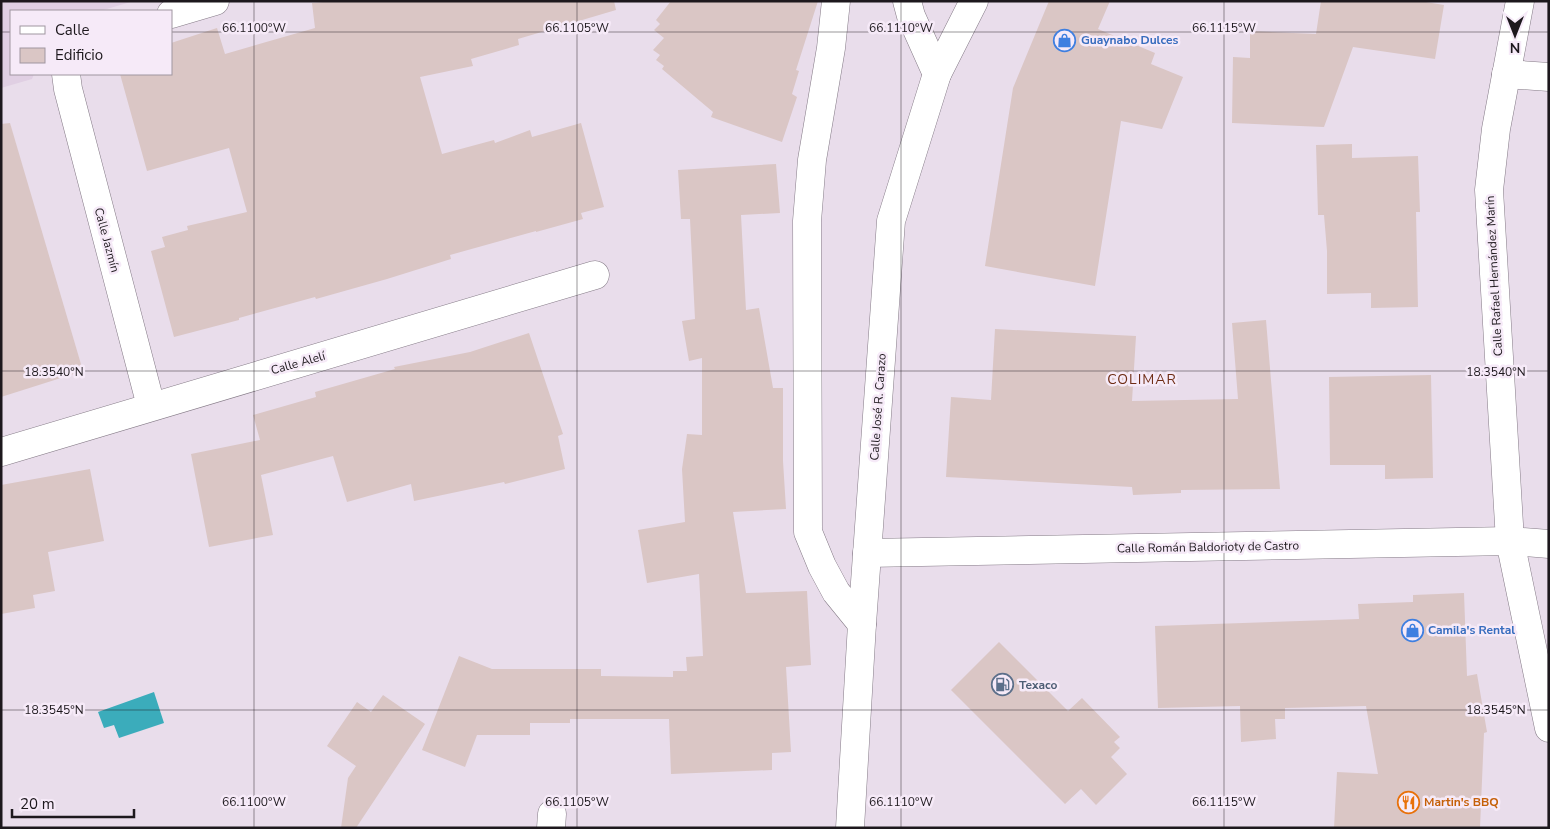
<svg xmlns="http://www.w3.org/2000/svg" width="1550" height="829" viewBox="0 0 1550 829" font-family="'Nunito Sans',sans-serif">
	<style>
		.built { fill: #e0cfe3 }
		.water { fill: #3bacbb }
		.building { fill: #dac6c5 }
		.lines { fill: none; stroke-linecap: round; stroke-linejoin: round }
		.minor-casing { stroke: #857b87; stroke-width: 29 }
		.tertiary-casing { stroke: #857b87; stroke-width: 29 }
		.minor { stroke: #fff; stroke-width: 28 }
		.tertiary { stroke: #fff; stroke-width: 28 }
		.ticks { fill: none; stroke: #1d181d; stroke-width: 1; stroke-opacity: 0.45 }
		.labels { text-anchor: middle; stroke-width: 5; stroke-linejoin: round; paint-order: stroke }
		.shop-label { font-size: 12px; font-weight: bold; fill: #366cbe; stroke: #f6eaf8; text-anchor: start }
		.street-label { font-size: 12px; fill: #1d181d; stroke: #f6eaf8 }
		.service-label { font-size: 12px; font-weight: bold; fill: #4e5e75; stroke: #f6eaf8; text-anchor: start }
		.food-label { font-size: 12px; font-weight: bold; fill: #c56008; stroke: #f6eaf8; text-anchor: start }
		.neighbourhood-label { font-size: 14px; letter-spacing: 1px; fill: #6e2c14; stroke: #f6eaf8 }
		.ticks-label { font-size: 12px; text-anchor: middle; fill: #1d181d; stroke: #f6eaf8; stroke-width: 5; stroke-linejoin: round; paint-order: stroke }
	</style>
	<rect width="100%" height="100%" fill="#e9ddeb"/>
	<path class="built" d="M1,1H134L100,11H11V74H34L32,79L1,88Z"/>
	<path class="water" d="M154,692L164,723L119,738L114,725L104,728L98,712Z"/>
	<g class="building">
		<path d="M334,1H614L616,10L518,39L519,45L471,59L473,66L420,77L442,154L494,140L495,143L530,130L532,137L581,123L604,207L581,213L583,219L536,232V231L450,255L451,259L387,279L316,299L315,297L239,318V320L174,337L151,251L165,247L162,237L188,230L187,226L247,212L229,148L147,171L120,74H171V43L217,28L225,54L315,28L312,3Z"/>
		<path d="M671,1H818L796,70L799,71L792,94L797,97L782,142L711,117L713,112L662,69L664,66L656,60L660,55L653,50L664,38L654,30L660,24L656,20Z"/>
		<path d="M1049,1H1110L1098,29L1155,53L1151,64L1183,77L1162,129L1121,121L1095,286L985,266L1013,88Z"/>
		<path d="M1321,1H1420L1444,5L1435,59L1353,47L1324,127L1232,123L1233,57L1250,58V31L1316,34Z"/>
		<path d="M10,123L83,371L1,397V124Z"/>
		<path d="M1352,144V158L1418,156L1420,212H1416L1418,307L1371,308V293L1327,294V251L1324,215H1318L1316,145Z"/>
		<path d="M776,164L780,213L741,215L746,310L759,308L773,388H783V461L786,509L733,512L746,593L807,591L811,665L786,667L791,752L772,753V770L671,774L669,719H570V723H530V735H477L465,767L422,750L459,656L492,669H601V676L673,677V671H687L686,657L703,656L699,574L647,583L638,530L685,522L682,469L687,434L702,435V358L689,361L682,321L695,319L690,219H681L678,170Z"/>
		<path d="M1266,320L1280,489L1181,490V493L1133,495L1132,487L946,477L951,397L991,400L995,329L1136,336L1132,401L1238,399L1232,323Z"/>
		<path d="M529,333L563,434L558,436L565,469L505,484L504,482L414,501L411,484L347,502L333,456L261,475L273,535L209,547L191,454L260,440L253,415L316,397L315,392L395,369L394,367L470,352Z"/>
		<path d="M1431,375L1433,478L1385,479V465H1330L1329,377Z"/>
		<path d="M90,469L104,541L48,552L55,591L33,595L35,608L1,614V485Z"/>
		<path d="M1464,593L1467,676L1477,674L1487,732L1484,733L1480,828H1334L1337,772L1378,774L1366,706L1285,708V719H1275L1276,739L1241,742L1240,706L1158,708L1155,626L1359,619L1358,604L1413,602V595Z"/>
		<path d="M999,642L1068,711L1082,698L1120,737L1114,742L1120,748L1111,757L1127,774L1096,805L1081,789L1065,804L951,690Z"/>
		<path d="M383,695L425,724L356,828H341L348,778L356,766L327,746L357,702L371,712Z"/>
	</g>
	<g class="lines">
		<defs>
			<g id="minor">
				<path d="M836,1L831,48L812,160L807,221L808,532L822,566L836,592L862,624"/>
				<path d="M907,1L911,16L937,74"/>
				<path d="M1520,1L1496,129L1489,190L1510,541L1549,728"/>
				<path d="M171,14L215,1"/>
				<path d="M66,74L68,89L151,406"/>
				<path d="M1506,74L1549,77"/>
				<path d="M1,452L595,275"/>
				<path d="M867,553L1510,541L1549,544"/>
				<path d="M551,828L552,814"/>
			</g>
			<path id="tertiary" d="M850,828L862,624L891,221L937,74L974,1"/>
		</defs>
		<use href="#minor" class="minor-casing"/>
		<use href="#tertiary" class="tertiary-casing"/>
		<use href="#minor" class="minor"/>
		<use href="#tertiary" class="tertiary"/>
	</g>
	<path class="ticks" d="M254,1V828M577,1V828M901,1V828M1224,1V828M1548,1V828M1,32H11M171,32H1549M1,371H1549M1,710H1549"/>
	<defs>
		<symbol id="shop-ring" viewBox="-11 -11 22 22"><circle r="9.5" fill="#f6eaf8" stroke="#3f7fe0" stroke-width="1.5"/><path d="M-5-2.5h2.3a2.7 3.5 0 0 1 5.4 0H5L5.5 6h-11ZM-1.5-2.5h3a1.5 2.3 0 0 0-3 0Z" fill="#3f7fe0"/></symbol>
		<symbol id="fuel-ring" viewBox="-11 -11 22 22"><circle r="9.5" fill="#f6eaf8" stroke="#5c6f8a" stroke-width="1.5"/><path d="M-5.5-6h7V0h2V4h1.3V-2.5L3-4.5l.8-.8L6-3V5H2.5V1h-1V6h-7ZM-4.2-4.7v3.2H.2V-4.7Z" fill="#5c6f8a"/></symbol>
		<symbol id="restaurant-ring" viewBox="-11 -11 22 22"><circle r="9.5" fill="#f6eaf8" stroke="#e8710a" stroke-width="1.5"/><path d="M-5-6h1v4h1v-4h1v4h1v-4h1v5L-1.5 .5V6h-2V.5L-5-1ZM5-6V6H3V1.5H1.5Q1.5-4 5-6Z" fill="#e8710a"/></symbol>
	</defs>
	<g fill-rule="evenodd">
		<use href="#shop-ring" x="1052" y="28" width="25" height="25"/>
		<use href="#shop-ring" x="1400" y="618" width="25" height="25"/>
		<use href="#fuel-ring" x="990" y="672" width="25" height="25"/>
		<use href="#restaurant-ring" x="1396" y="790" width="25" height="25"/>
	</g>
	<g class="labels">
		<g class="shop-label">
			<text x="1081" y="44">Guaynabo Dulces</text>
			<text x="1428" y="634">Camila's Rental</text>
		</g>
		<g class="street-label">
			<text transform="translate(107 240) rotate(75)" y="4">Calle Jazmín</text>
			<text transform="translate(1494 276) rotate(-93)" y="4">Calle Rafael Hernández Marín</text>
			<text transform="translate(298 363) rotate(-16)" y="4">Calle Alelí</text>
			<text transform="translate(878 407) rotate(-86)" y="4">Calle José R. Carazo</text>
			<text transform="translate(1208 547) rotate(-1)" y="4">Calle Román Baldorioty de Castro</text>
		</g>
		<g class="service-label">
			<text x="1019" y="689">Texaco</text>
		</g>
		<g class="food-label">
			<text x="1424" y="806">Martin's BBQ</text>
		</g>
		<g class="neighbourhood-label">
			<text x="1142" y="384">COLIMAR</text>
		</g>
	</g>
	<g class="ticks-label">
		<text x="254" y="32">66.1100°W</text>
		<text x="577" y="32">66.1105°W</text>
		<text x="901" y="32">66.1110°W</text>
		<text x="1224" y="32">66.1115°W</text>
		<text x="1496" y="376">18.3540°N</text>
		<text x="54" y="376">18.3540°N</text>
		<text x="1496" y="714">18.3545°N</text>
		<text x="54" y="714">18.3545°N</text>
		<text x="254" y="806">66.1100°W</text>
		<text x="577" y="806">66.1105°W</text>
		<text x="901" y="806">66.1110°W</text>
		<text x="1224" y="806">66.1115°W</text>
	</g>
	<rect width="1550" height="829" fill="none" stroke="#1d181d" stroke-width="5"/>
	<rect x="10" y="10" width="162" height="65" fill="#f6eaf8" stroke="#9f96a0"/>
	<rect x="20" y="26" width="25" height="8" fill="#ffffff" stroke="#9f96a0"/>
	<text x="55" y="35" font-size="15" fill="#1d181d">Calle</text>
	<rect x="20" y="48" width="25" height="15" fill="#dac6c5" stroke="#9f96a0"/>
	<text x="55" y="60" font-size="15" fill="#1d181d">Edificio</text>
	<g transform="translate(1515 35) rotate(180)" stroke="#f6eaf8" stroke-width="4" paint-order="stroke">
	<path d="M0-4L9 19L0 12L-9 19Z" fill="#1d181d"/>
	<text y="-8" font-size="14" font-weight="bold" text-anchor="middle" fill="#1d181d">N</text>
	</g>
	<path d="M12 809v8h122v-8" fill="none" stroke="#1d181d" stroke-width="2.5"/>
	<text x="20" y="809" font-size="15" fill="#1d181d" stroke="#f6eaf8" stroke-width="4" paint-order="stroke">20 m</text>
</svg>
